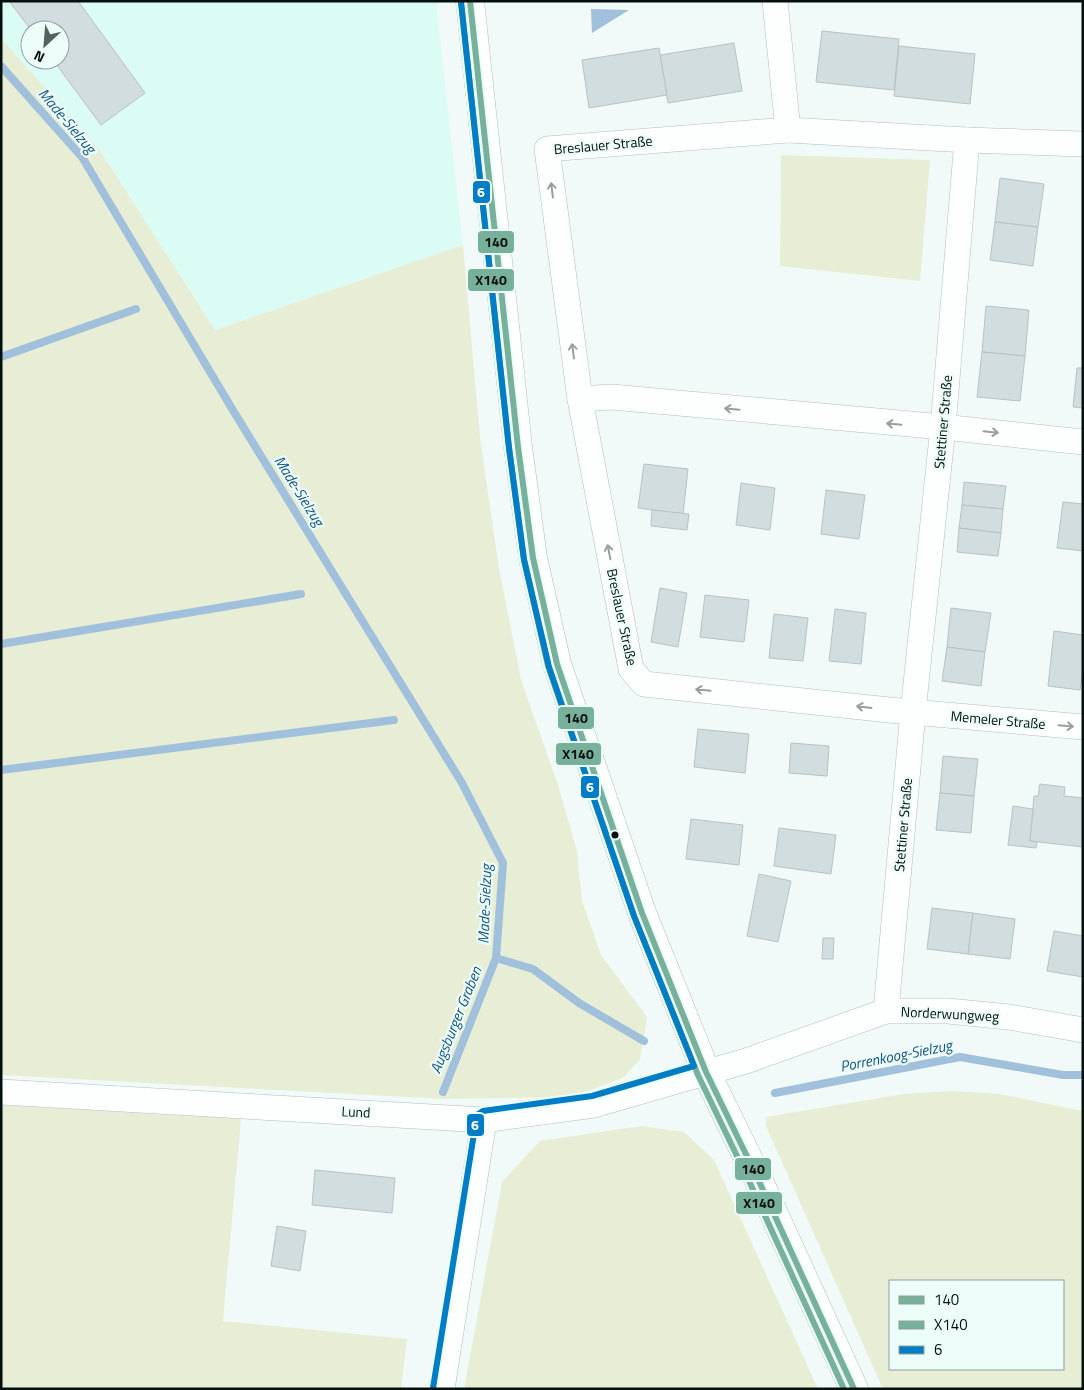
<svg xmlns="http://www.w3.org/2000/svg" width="1084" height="1390" viewBox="0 0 1084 1390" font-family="'Titillium Web',sans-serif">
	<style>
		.built { fill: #dbfcf5; fill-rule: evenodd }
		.green { fill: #e7eed5; fill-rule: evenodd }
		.water { fill: #a0c0dc }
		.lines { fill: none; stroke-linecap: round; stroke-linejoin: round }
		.stream { stroke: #a0c0dc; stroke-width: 8 }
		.building { fill: #d2dddf; stroke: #b6c2c3 }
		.minor-casing { stroke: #b2bebc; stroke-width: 26 }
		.secondary-casing { stroke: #b2bebc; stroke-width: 29 }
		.minor { stroke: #fdfefe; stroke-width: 25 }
		.secondary { stroke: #fdfefe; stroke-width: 28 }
		.bus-1-casing { stroke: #edfefa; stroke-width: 10 }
		.bus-2-casing { stroke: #edfefa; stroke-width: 10 }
		.bus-3-casing { stroke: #edfefa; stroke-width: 10 }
		.bus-1 { stroke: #77b19b; stroke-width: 6 }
		.bus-2 { stroke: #77b19b; stroke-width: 6 }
		.bus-3 { stroke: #007dc5; stroke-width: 6 }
		.oneway { stroke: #999f9e }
		.bus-dot { fill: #03100e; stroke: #edfefa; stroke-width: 2 }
		.labels { text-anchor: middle; stroke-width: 4.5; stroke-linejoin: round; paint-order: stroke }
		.street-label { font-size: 14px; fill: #03100e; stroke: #edfefa }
		.water-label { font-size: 15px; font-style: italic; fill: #155387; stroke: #edfefa }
		.line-badge { stroke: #edfefa; stroke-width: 2 }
		.badge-label { font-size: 14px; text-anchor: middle; font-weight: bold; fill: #fff }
		.pale-badge-label { font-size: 14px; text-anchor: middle; font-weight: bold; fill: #111 }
	</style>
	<rect width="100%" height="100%" fill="#f1faf8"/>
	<path class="built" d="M1,1H436L463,245L215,330L101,152L1,38ZM30,30H60V60H30Z"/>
	<g class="green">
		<path d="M1,38L101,152L215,330L463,245L480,438L499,569L521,680L558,785L577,851L582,901L601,955L647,1017L640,1059L623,1078L571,1097L443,1099L1,1075Z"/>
		<path d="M781,155L930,160L920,281L780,266Z"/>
		<path d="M952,1091L1000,1094L1083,1111V1389H883L766,1126V1117L904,1094ZM890,1281H1063V1369H890Z"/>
		<path d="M1,1105L241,1119L223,1321L407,1339L401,1389H1Z"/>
		<path d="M641,1126L684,1132L714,1160L818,1389H464L502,1182L540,1141Z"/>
	</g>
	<path class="water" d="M591,9L629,10L592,33Z"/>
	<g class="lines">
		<g class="stream">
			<path d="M1,66L82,157L234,412L462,783L503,863L496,958L443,1092"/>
			<path d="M1,357L136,309"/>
			<path d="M1,644L301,594"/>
			<path d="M1,770L394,720"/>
			<path d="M496,958L533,969L579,1003L644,1041"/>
			<path d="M775,1093L960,1057L1063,1075H1083"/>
		</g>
	</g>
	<g class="building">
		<path d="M9,1H78L145,93L101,125L53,60H60V30H31Z"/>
		<path d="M822,31L899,39L894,90L816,82Z"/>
		<path d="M734,43L742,91L668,103L660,55Z"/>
		<path d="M899,46L975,54L970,104L894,96Z"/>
		<path d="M659,48L667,95L589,108L582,60Z"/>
		<path d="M1000,178L1044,184L1038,227L995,222Z"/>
		<path d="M995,222L1038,227L1033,266L990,260Z"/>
		<path d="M986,306L1029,310L1025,356L982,352Z"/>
		<path d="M982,352L1025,356L1020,401L977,397Z"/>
		<path d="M1077,368H1083V408L1073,407Z"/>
		<path d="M644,464L688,469L683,514L638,508Z"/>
		<path d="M964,482L1006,486L1003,509L962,505Z"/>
		<path d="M741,483L775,488L770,530L736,525Z"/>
		<path d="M826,490L865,495L859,539L821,534Z"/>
		<path d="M1063,502L1083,504V551L1057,548Z"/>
		<path d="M962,505L1003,509L1001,533L959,528Z"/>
		<path d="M652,510L689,514L687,530L651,526Z"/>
		<path d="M959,528L1001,533L998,556L957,552Z"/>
		<path d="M660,588L687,593L678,647L651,642Z"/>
		<path d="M705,595L749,600L744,642L700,637Z"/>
		<path d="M951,608L991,613L985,652L947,647Z"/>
		<path d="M835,609L866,613L861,664L829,661Z"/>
		<path d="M774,614L808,618L803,661L769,658Z"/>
		<path d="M1054,631L1083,635V667L1080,690L1048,686Z"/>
		<path d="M947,647L985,652L981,686L942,681Z"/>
		<path d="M698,729L749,734L745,773L694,767Z"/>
		<path d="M791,743L829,746L827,776L789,773Z"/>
		<path d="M943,756L978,759L974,796L940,793Z"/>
		<path d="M1040,784L1065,787L1064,796L1083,798V847L1030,841L1034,796H1038Z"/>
		<path d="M940,793L974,796L971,833L936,830Z"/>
		<path d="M1013,806L1033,809L1030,841L1037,842L1036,848L1008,845Z"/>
		<path d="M691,819L743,825L739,865L686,859Z"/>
		<path d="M779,828L836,835L831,874L774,866Z"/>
		<path d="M759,874L791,881L778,942L747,936Z"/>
		<path d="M932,908L973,913L968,954L927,949Z"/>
		<path d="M973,913L1015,919L1010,959L968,954Z"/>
		<path d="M1054,931L1083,936V977L1047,971Z"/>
		<path d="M823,938H834L833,959H822Z"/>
		<path d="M315,1170L395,1178L392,1213L312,1205Z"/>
		<path d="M277,1226L306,1231L300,1271L271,1266Z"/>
	</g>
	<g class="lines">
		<defs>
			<g id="minor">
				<path d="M775,1L788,130L967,140L1083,144"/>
				<path d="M788,130L547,149L580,399L631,669L644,684L889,710L1083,727"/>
				<path d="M580,399L612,397L943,427L1083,442"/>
				<path d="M886,1011L913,712L943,427L967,140"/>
				<path d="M1,1092L484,1120L594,1105L746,1061L886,1011H948L1009,1017L1083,1030"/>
				<path d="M442,1389L484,1120"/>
			</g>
			<path id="secondary" d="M470,1L518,447L533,558L557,664L642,913L706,1072L758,1179L854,1389"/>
		</defs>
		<use href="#minor" class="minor-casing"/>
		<use href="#secondary" class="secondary-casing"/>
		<use href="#minor" class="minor"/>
		<use href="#secondary" class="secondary"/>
		<defs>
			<path id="bus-1" d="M470,1L518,447L533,558L557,664L642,913L706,1072L758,1179L854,1389"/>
			<path id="bus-2" d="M461,2L509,448L524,559L548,666L634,916L698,1075L750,1183L844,1389"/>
			<path id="bus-3" d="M433,1388L477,1115L483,1111L592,1096L694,1066L634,916L549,667L524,560L509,448L461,2"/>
		</defs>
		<use href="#bus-1" class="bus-1-casing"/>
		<use href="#bus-2" class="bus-2-casing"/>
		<use href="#bus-3" class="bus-3-casing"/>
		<use href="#bus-1" class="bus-1"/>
		<use href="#bus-2" class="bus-2"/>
		<use href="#bus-3" class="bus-3"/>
	</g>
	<defs><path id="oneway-shaft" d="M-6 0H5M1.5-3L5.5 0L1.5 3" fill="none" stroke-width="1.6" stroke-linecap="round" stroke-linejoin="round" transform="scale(1.25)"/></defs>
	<g class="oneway">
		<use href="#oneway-shaft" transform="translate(552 190) rotate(-97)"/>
		<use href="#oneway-shaft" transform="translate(573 351) rotate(-97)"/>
		<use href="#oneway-shaft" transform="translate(732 409) rotate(-175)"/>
		<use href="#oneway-shaft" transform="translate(894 424) rotate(-175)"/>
		<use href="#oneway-shaft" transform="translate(991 432) rotate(6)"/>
		<use href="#oneway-shaft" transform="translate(609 552) rotate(-101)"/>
		<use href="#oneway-shaft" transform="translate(703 690) rotate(-174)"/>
		<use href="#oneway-shaft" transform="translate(864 707) rotate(-173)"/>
		<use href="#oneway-shaft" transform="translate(1066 726) rotate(5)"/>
	</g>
	<circle class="bus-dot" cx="615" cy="835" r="4.5"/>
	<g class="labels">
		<g class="street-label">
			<text transform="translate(603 145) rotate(-5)" y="5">Breslauer Straße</text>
			<text transform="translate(943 422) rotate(-85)" y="5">Stettiner Straße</text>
			<text transform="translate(622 617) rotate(78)" y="5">Breslauer Straße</text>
			<text transform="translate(998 720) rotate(5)" y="5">Memeler Straße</text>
			<text transform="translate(903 825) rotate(-85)" y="5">Stettiner Straße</text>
			<text transform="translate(950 1014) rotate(3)" y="5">Norderwungweg</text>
			<text transform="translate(356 1112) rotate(3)" y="5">Lund</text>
		</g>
		<g class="water-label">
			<text transform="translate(67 121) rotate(50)" y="5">Made-Sielzug</text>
			<text transform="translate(299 491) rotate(58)" y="5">Made-Sielzug</text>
			<text transform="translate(485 904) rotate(-88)" y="5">Made-Sielzug</text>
			<text transform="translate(456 1020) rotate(-68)" y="5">Augsburger Graben</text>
			<text transform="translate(896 1056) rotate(-11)" y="5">Porrenkoog-Sielzug</text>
		</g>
	</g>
	<g class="line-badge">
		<rect x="472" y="180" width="19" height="24" rx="5" fill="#007dc5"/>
		<rect x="477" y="230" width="38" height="24" rx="5" fill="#77b19b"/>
		<rect x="467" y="268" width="48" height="24" rx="5" fill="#77b19b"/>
		<rect x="557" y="706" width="38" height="24" rx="5" fill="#77b19b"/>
		<rect x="555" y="742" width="47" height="24" rx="5" fill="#77b19b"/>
		<rect x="580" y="775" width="20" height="24" rx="5" fill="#007dc5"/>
		<rect x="466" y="1113" width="19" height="24" rx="5" fill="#007dc5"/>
		<rect x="734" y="1157" width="38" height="24" rx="5" fill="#77b19b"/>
		<rect x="735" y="1191" width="48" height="24" rx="5" fill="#77b19b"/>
	</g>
	<g class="badge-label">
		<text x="481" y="197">6</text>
		<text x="590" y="792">6</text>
		<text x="475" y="1130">6</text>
	</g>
	<g class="pale-badge-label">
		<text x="496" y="247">140</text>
		<text x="491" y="285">X140</text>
		<text x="576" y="723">140</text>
		<text x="578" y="759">X140</text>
		<text x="753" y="1174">140</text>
		<text x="759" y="1208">X140</text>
	</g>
	<rect width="1084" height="1390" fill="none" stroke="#03100e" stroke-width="5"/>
	<rect x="889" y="1280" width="175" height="90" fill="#edfefa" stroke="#8f9f9c"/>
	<rect x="899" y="1296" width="25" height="8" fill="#77b19b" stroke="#8f9f9c"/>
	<text x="934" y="1305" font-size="15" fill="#03100e">140</text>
	<rect x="899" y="1321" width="25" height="8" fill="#77b19b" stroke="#8f9f9c"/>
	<text x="934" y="1330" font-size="15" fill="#03100e">X140</text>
	<rect x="899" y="1346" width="25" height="8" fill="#007dc5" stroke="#8f9f9c"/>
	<text x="934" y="1355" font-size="15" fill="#03100e">6</text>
	<g transform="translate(45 45) rotate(206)"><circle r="24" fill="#edfefa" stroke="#8f9f9c"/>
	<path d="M0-4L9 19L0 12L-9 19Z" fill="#566260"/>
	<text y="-8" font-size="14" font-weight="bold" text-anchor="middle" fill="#03100e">N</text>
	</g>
</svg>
